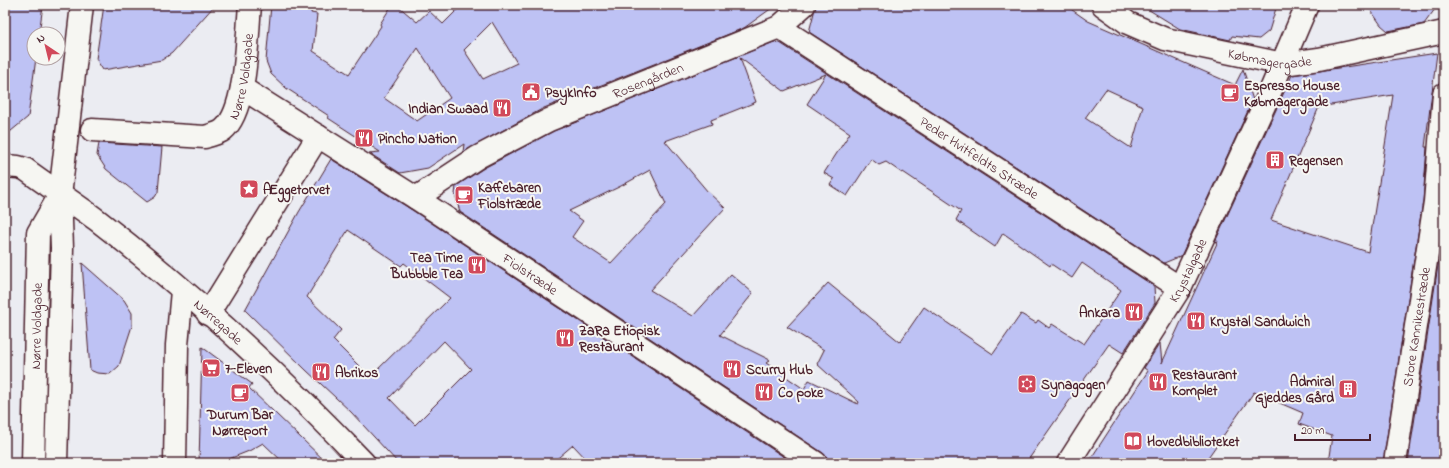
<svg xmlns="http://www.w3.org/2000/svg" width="1449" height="468" viewBox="0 0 1449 468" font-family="'Indie Flower',sans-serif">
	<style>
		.building { fill: #bec2f4; stroke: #4a1f2b; fill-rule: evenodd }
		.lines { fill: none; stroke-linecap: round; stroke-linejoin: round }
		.street-casing { stroke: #4a1f2b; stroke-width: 25 }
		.secondary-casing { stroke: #4a1f2b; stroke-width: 25 }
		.street { stroke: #f6f6f2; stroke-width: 22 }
		.secondary { stroke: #f6f6f2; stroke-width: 22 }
		.labels { text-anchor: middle; stroke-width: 4; stroke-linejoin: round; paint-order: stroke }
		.street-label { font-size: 14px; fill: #4a1f2b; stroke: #f6f6f2 }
		.poi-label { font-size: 14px; font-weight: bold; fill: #4a1f2b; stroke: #f6f6f2; text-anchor: start }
	</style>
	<rect width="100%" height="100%" fill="#ebecf2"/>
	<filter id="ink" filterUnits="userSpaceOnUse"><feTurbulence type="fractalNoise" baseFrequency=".025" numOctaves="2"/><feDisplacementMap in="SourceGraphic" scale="8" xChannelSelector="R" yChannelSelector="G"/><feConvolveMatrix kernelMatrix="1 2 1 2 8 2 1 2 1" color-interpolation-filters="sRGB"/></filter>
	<g filter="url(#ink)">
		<g class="building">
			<path d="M5,5H43L39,34H34V58H36L28,117L5,136Z"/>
			<path d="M104,5H215L172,53L162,60L103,70L96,59Z"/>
			<path d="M271,5H312L311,13L317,14L313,51L349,74L381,26L380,24L392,5H397L417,22L429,11L443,24L462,5H776L744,28L544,108L463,152L464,144L428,168L400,173L369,153L380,152L328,118L329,116L286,88L271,74L266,61ZM492,22L517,63L483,79L464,50ZM418,48L450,98L417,121L384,98Z"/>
			<path d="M816,5H1065L1088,21L1235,85L1243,69L1253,100L1181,256L1164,263L809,32ZM1106,89L1143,106L1131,148L1085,118Z"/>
			<path d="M1141,5H1277L1269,31L1259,39L1232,36L1230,40L1180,29Z"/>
			<path d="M1367,5H1438L1424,24L1388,31L1381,25Z"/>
			<path d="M774,42L780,43L1154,286L1155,303L1123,353L1109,344L1026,463H828L827,457L823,453L460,212L455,194L456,186L484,168L554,131ZM740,58L784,91L826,74L807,104L850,133L824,173L834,179L830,185L847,196L871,159L879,165L886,162L902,173L903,172L961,211L956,220L995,247L1003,233L1050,266L1051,264L1072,278L1082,263L1121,290L1084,344L1052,324L1049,328L1038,320L1036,323L1021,314L993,354L924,307L900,342L828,283L787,327L824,350L817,364L859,402L858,404L809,380L804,389L766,363L770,360L720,335L753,293L731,274L693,316L650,290L725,208L708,192L665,141L712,124L711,120L756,102ZM650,170L666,204L611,263L572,237L583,221L569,211L621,186Z"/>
			<path d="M1437,53L1425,147H1427L1423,201L1383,463H1328L1332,436L1299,424L1303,413L1254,392L1204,463H1088L1148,371L1144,368L1160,343L1162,363L1218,241L1215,242L1292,75ZM1393,95L1368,252L1271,220L1319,107Z"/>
			<path d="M99,143L162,147L158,192L155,197L147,202L106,169L97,155Z"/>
			<path d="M331,159L409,208L793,463H590L573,445L552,463H398L351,412L306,370L245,310L299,212ZM348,230L401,266L404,263L450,298L370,377L333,340L341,330L307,297ZM444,341L471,369L415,425L389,398Z"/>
			<path d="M1444,226V463H1408Z"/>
			<path d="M82,263L124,300L132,313V326L119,366L110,374L97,373L90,370Z"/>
			<path d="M202,347L252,384L249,388L327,463H284L263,443L249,451L229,459V463H199Z"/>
		</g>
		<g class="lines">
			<defs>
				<g id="street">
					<path id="s1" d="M1103,5L1128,23L1165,39L1283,64L1319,59L1444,32"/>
					<path id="s2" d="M779,27L1180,288"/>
					<path id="s3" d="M242,88L416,198L816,463"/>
					<path id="s4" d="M92,130L205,137C210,135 218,134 223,130C247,111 247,36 250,5"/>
					<path id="s5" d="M5,166L18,167L25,169C48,186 73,202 97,220C192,293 281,376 364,463"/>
					<path id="s6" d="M416,198L478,157L549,120L779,27L804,5"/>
					<path d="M208,314L318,136"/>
					<path d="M175,463L177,345L182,291"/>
					<path id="s7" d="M1068,463L1180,288L1267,99L1307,5"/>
					<path id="s8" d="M1395,463L1435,202L1444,94"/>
				</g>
				<g id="secondary">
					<path id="s9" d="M33,463L38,233L60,195"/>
					<path d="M56,463L62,248L60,195L82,5"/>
				</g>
			</defs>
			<use href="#street" class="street-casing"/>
			<use href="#secondary" class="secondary-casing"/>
			<use href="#street" class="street"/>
			<use href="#secondary" class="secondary"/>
		</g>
	</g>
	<defs>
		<symbol id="civic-square" viewBox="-11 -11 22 22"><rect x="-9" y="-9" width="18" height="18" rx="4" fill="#d1495b" stroke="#f6f6f2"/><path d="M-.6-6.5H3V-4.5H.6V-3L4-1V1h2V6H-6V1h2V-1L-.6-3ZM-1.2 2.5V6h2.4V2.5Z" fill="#fff"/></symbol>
		<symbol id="cafe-square" viewBox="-11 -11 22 22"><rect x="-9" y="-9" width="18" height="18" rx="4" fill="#d1495b" stroke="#f6f6f2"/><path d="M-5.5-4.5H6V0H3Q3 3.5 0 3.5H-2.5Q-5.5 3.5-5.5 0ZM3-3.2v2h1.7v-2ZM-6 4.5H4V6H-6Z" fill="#fff"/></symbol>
		<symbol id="restaurant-square" viewBox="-11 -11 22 22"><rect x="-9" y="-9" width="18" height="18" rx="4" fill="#d1495b" stroke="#f6f6f2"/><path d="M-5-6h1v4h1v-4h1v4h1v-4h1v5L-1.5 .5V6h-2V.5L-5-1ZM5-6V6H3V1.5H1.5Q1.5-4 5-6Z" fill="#fff"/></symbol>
		<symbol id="building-square" viewBox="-11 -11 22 22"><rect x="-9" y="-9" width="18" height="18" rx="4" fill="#d1495b" stroke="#f6f6f2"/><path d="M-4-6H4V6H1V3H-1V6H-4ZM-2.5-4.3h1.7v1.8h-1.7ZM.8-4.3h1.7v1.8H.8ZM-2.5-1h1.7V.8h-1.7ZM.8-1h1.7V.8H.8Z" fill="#fff"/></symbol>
		<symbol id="sight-square" viewBox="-11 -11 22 22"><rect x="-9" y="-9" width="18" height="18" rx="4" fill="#d1495b" stroke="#f6f6f2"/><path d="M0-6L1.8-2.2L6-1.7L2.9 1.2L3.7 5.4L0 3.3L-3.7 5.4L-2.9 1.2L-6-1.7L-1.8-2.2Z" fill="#fff"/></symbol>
		<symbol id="supermarket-square" viewBox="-11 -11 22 22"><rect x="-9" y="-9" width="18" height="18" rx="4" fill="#d1495b" stroke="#f6f6f2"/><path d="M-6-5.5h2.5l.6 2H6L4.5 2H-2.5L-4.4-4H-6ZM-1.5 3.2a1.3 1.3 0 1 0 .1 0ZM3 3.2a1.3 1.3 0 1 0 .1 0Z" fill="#fff"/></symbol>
		<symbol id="synagogue-square" viewBox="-11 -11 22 22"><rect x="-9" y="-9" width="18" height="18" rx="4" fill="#d1495b" stroke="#f6f6f2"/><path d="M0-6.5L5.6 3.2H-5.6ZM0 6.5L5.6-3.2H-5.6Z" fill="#fff"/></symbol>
		<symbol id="library-square" viewBox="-11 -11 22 22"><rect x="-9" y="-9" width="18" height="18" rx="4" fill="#d1495b" stroke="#f6f6f2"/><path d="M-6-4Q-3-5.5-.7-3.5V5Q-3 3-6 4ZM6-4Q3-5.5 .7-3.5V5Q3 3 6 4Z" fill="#fff"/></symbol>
	</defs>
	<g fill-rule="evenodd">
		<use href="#civic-square" x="520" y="81" width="22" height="22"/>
		<use href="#cafe-square" x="1219" y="82" width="22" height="22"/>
		<use href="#restaurant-square" x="491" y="97" width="22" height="22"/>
		<use href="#restaurant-square" x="353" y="127" width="22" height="22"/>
		<use href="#building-square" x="1264" y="149" width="22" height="22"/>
		<use href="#sight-square" x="238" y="178" width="22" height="22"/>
		<use href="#cafe-square" x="453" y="184" width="22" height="22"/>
		<use href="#restaurant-square" x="466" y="254" width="22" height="22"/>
		<use href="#restaurant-square" x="1123" y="301" width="22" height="22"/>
		<use href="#restaurant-square" x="1185" y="310" width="22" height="22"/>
		<use href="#restaurant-square" x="554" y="327" width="22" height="22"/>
		<use href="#supermarket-square" x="200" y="357" width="22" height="22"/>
		<use href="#restaurant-square" x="721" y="358" width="22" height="22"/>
		<use href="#restaurant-square" x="310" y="361" width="22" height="22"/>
		<use href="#restaurant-square" x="1147" y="371" width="22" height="22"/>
		<use href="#synagogue-square" x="1016" y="373" width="22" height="22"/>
		<use href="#building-square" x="1337" y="378" width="22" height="22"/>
		<use href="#restaurant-square" x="753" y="381" width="22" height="22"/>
		<use href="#cafe-square" x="229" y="382" width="22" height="22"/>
		<use href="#library-square" x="1122" y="430" width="22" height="22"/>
	</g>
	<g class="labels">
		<g class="street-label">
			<text dy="5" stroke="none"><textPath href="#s1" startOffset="178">Købmagergade</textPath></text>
			<text dy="5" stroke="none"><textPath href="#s4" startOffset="191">Nørre Voldgade</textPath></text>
			<text dy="5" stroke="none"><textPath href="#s6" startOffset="261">Rosengården</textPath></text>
			<text dy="5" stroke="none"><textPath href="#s2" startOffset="239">Peder Hvitfeldts Stræde</textPath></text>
			<text dy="5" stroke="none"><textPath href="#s7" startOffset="227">Krystalgade</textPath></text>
			<text dy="5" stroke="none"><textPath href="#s3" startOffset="343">Fiolstræde</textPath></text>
			<text dy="5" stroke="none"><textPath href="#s5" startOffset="267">Nørregade</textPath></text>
			<text dy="5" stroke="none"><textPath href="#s9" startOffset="137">Nørre Voldgade</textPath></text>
			<text dy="5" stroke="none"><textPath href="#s8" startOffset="138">Store Kannikestræde</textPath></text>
		</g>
		<g class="poi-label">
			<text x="1244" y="90">Espresso House<tspan x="1244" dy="16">Købmagergade</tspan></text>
			<text x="545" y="97">PsykInfo</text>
			<text x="488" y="113" text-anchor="end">Indian Swaad</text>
			<text x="378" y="143">Pincho Nation</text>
			<text x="1289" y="165">Regensen</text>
			<text x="478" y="192">Kaffebaren<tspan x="478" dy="16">Fiolstræde</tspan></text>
			<text x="263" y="194">Æggetorvet</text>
			<text x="463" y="262" text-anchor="end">Tea Time<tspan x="463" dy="16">Bubbble Tea</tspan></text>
			<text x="1120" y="317" text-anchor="end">Ankara</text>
			<text x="1210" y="326">Krystal Sandwich</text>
			<text x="579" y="335">ZaRa Etiopisk<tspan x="579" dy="16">Restaurant</tspan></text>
			<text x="225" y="373">7-Eleven</text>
			<text x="746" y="374">Scurry Hub</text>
			<text x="335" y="377">Abrikos</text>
			<text x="1172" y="379">Restaurant<tspan x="1172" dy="16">Komplet</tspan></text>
			<text x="1334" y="386" text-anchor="end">Admiral<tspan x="1334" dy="16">Gjeddes Gård</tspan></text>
			<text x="1041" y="389">Synagogen</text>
			<text x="778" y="397">Co poke</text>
			<text x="240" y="419" text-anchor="middle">Durum Bar<tspan x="240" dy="16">Nørreport</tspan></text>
			<text x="1147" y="446">Hovedbiblioteket</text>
		</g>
	</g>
	<rect width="1449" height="468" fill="none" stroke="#f6f6f2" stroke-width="20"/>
	<rect x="10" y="10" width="1429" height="448" fill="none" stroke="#4a1f2b" stroke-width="1.5" filter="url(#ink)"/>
	<g transform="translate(46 46) rotate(325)"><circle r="19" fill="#f6f6f2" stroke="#b1a0a2"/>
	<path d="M0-3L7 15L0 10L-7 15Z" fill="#d1495b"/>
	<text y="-6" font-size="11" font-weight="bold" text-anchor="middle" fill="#4a1f2b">N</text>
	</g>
	<path d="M1295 434v6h75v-6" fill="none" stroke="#4a1f2b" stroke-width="2"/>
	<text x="1301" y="434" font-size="12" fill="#4a1f2b" stroke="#f6f6f2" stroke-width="3" paint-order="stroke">20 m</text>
</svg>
